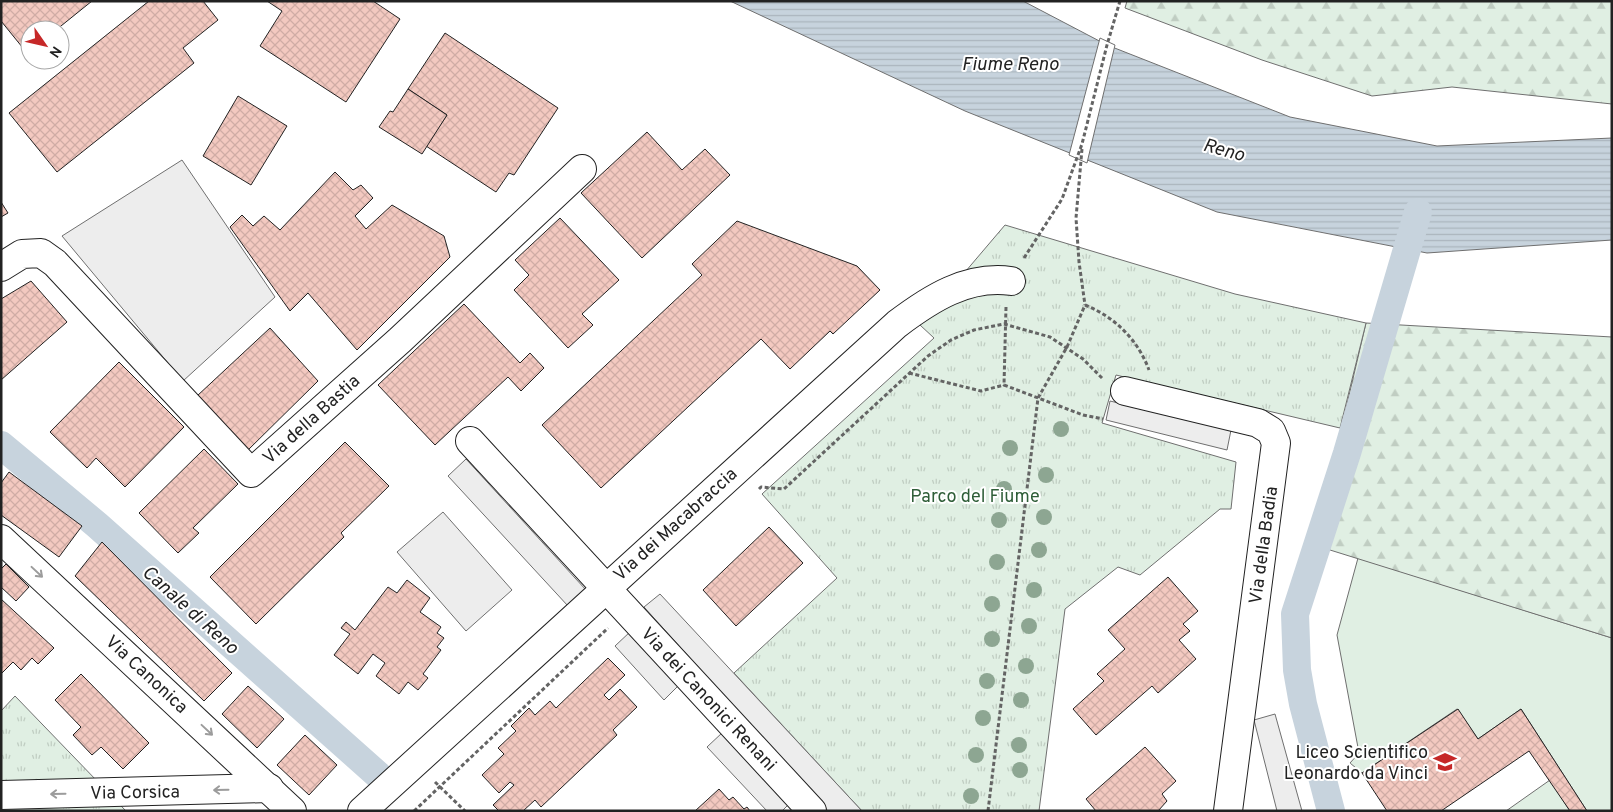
<svg xmlns="http://www.w3.org/2000/svg" width="1613" height="812" viewBox="0 0 1613 812" font-family="Overpass,sans-serif">
	<style>
		.green { fill: #e0efe3; stroke: #6f6f6f }
		.forest { fill: url(#forest-firs); stroke: #6f6f6f }
		.park { fill: url(#park-tufts); stroke: #6f6f6f }
		.parking { fill: #ededed; stroke: #6f6f6f }
		.water { fill: url(#water-rules); stroke: #6f6f6f }
		.pier { fill: #fff; stroke: #6f6f6f }
		.lines { fill: none; stroke-linecap: round; stroke-linejoin: round }
		.canal { stroke: #c7d3dd; stroke-width: 28 }
		.building { fill: url(#building-cross-hatch); stroke: #222 }
		.minor-casing { stroke: #222; stroke-width: 30 }
		.path { stroke: #646464; stroke-width: 3; stroke-dasharray: 4 2.5; stroke-linecap: butt }
		.minor { stroke: #fff; stroke-width: 28 }
		.tree { fill: #8da692 }
		.oneway { stroke: #9c9c9c }
		.labels { text-anchor: middle; stroke-width: 4; stroke-linejoin: round; paint-order: stroke }
		.street-label { font-size: 18px; fill: #222; stroke: #fff }
		.park-label { font-size: 18px; fill: #2f5e38; stroke: #fff }
		.poi-label { font-size: 18px; fill: #222; stroke: #fff; text-anchor: end }
		.water-label { font-size: 19px; font-style: italic; fill: #222; stroke: #fff }
	</style>
	<defs>
		<pattern id="forest-firs" width="22" height="20" patternUnits="userSpaceOnUse" patternTransform="scale(1.25)"><rect width="22" height="20" fill="#e0efe3"/><path d="M5 1l3.5 6h-7zM16 11l3.5 6h-7z" fill="#c0cdc2"/></pattern>
		<pattern id="park-tufts" width="24" height="20" patternUnits="userSpaceOnUse" patternTransform="scale(1.25)"><rect width="24" height="20" fill="#e0efe3"/><path d="M3 7l-1-3M5 7V3M7 7l1-3M15 17l-1-3M17 17v-4M19 17l1-3" fill="none" stroke="#c0cdc2"/></pattern>
		<pattern id="water-rules" width="6" height="5" patternUnits="userSpaceOnUse" patternTransform="scale(1.25)"><rect width="6" height="5" fill="#c7d3dd"/><path d="M0 2.5h6" fill="none" stroke="#abb5bd"/></pattern>
		<pattern id="building-cross-hatch" width="8" height="8" patternUnits="userSpaceOnUse" patternTransform="scale(1.25)"><rect width="8" height="8" fill="#f3c9c0"/><path d="M0 0l8 8M0 8l8-8" fill="none" stroke="#d0aca5"/></pattern>
	</defs>
	<rect width="100%" height="100%" fill="#fff"/>
	<g class="green">
		<path d="M1358,558L1612,638V811H1587L1521,709L1478,739L1457,709L1362,773L1350,763L1359,753L1337,635Z"/>
		<path d="M1550,780L1570,811H1506Z"/>
	</g>
	<g class="forest">
		<path d="M1127,1H1612V104L1452,87L1372,96L1262,60L1125,8Z"/>
		<path d="M1366,323L1612,337V638L1314,545Z"/>
	</g>
	<g class="park">
		<path d="M1005,225L1235,294L1366,323L1340,428L1116,375L1102,423L1236,462L1231,509H1220L1140,575L1118,567L1065,609L1039,811H862L734,673L837,578L762,494L934,338L920,325Z"/>
		<path d="M15,696L126,811H1V711Z"/>
	</g>
	<g class="parking">
		<path d="M182,160L275,297L183,381L62,236Z"/>
		<path d="M1110,401L1231,430L1227,450L1106,420Z"/>
		<path d="M466,459L586,590L568,606L448,476Z"/>
		<path d="M443,512L512,590L466,631L397,552Z"/>
		<path d="M660,594L862,811H828L644,607Z"/>
		<path d="M631,631L680,684L664,700L615,646Z"/>
		<path d="M1275,714L1302,811H1277L1254,720Z"/>
		<path d="M723,732L790,803L782,811H767L707,747Z"/>
	</g>
	<path class="water" d="M730,1H1023L1107,45L1290,117L1437,146L1612,138V240L1427,253L1217,212L965,111Z"/>
	<path class="pier" d="M1100,38L1115,45L1087,163L1069,155Z"/>
	<g class="lines">
		<g class="canal">
			<path d="M1,445L97,525L378,775"/>
			<path d="M1331,811L1303,704L1297,670L1295,614L1347,453L1418,212"/>
		</g>
	</g>
	<g class="building">
		<path d="M1,1H92L56,30H30V51L27,53L1,21Z"/>
		<path d="M149,1H203L218,20L183,48L194,63L57,172L9,113Z"/>
		<path d="M267,1H373L400,19L346,102L260,46L282,11Z"/>
		<path d="M445,33L558,108L514,175L509,173L496,192L426,146L447,115L408,89Z"/>
		<path d="M408,89L447,115L422,154L379,127L390,111L393,112Z"/>
		<path d="M238,96L287,126L251,185L203,156Z"/>
		<path d="M647,132L682,170L705,149L730,175L642,258L581,193Z"/>
		<path d="M335,172L353,190L361,185L373,198L355,216L366,229L392,205L444,236L450,257L357,350L308,293L290,311L230,227L242,215L253,226L264,216L280,230Z"/>
		<path d="M1,202L8,213L1,217Z"/>
		<path d="M560,218L619,280L582,314L593,325L568,348L514,290L529,275L515,260Z"/>
		<path d="M737,221L857,266L880,290L833,334L830,331L790,369L761,339L601,488L542,425L702,275L692,264Z"/>
		<path d="M31,281L67,322L1,380V299Z"/>
		<path d="M464,304L520,363L530,353L544,368L521,391L508,377L435,445L378,385Z"/>
		<path d="M270,328L318,381L245,453L197,396Z"/>
		<path d="M119,362L184,427L125,487L96,458L87,468L50,432Z"/>
		<path d="M345,442L389,486L341,533L344,537L256,624L210,577Z"/>
		<path d="M204,449L238,484L193,528L199,533L178,553L139,513Z"/>
		<path d="M9,472L82,526L59,557L1,515V483Z"/>
		<path d="M769,527L803,563L736,626L703,590Z"/>
		<path d="M102,542L232,673L204,701L75,576Z"/>
		<path d="M6,564L29,587L16,601L1,587V569Z"/>
		<path d="M1168,577L1198,611L1183,624L1190,631L1179,640L1196,659L1158,693L1152,686L1096,735L1073,709L1104,681L1097,674L1125,649L1108,630Z"/>
		<path d="M407,580L430,598L420,612L441,627L437,633L444,638L437,647L441,650L423,674L428,678L418,690L408,682L399,694L376,676L385,663L373,654L358,674L334,655L350,634L341,628L346,622L355,630L388,587L397,593Z"/>
		<path d="M1,599L54,648L38,664L32,658L21,670L13,662L1,674Z"/>
		<path d="M608,658L625,675L604,695L609,700L620,689L637,707L613,730L617,735L541,807L535,800L523,811H499L493,805L514,785L510,782L499,793L482,775L504,754L498,748L516,731L511,726L529,708L535,715L550,701L556,708Z"/>
		<path d="M81,674L149,743L123,769L101,747L92,755L73,735L81,727L55,700Z"/>
		<path d="M248,686L284,719L257,748L222,714Z"/>
		<path d="M1458,709L1478,739L1521,709L1587,811H1570L1529,751L1441,811H1387L1362,773Z"/>
		<path d="M305,735L337,765L309,795L277,765Z"/>
		<path d="M1145,747L1176,781L1162,794L1167,801L1158,811H1096L1086,799Z"/>
		<path d="M719,789L729,800L733,797L744,809L747,807L750,811H695Z"/>
	</g>
	<g class="lines">
		<defs>
			<g id="minor">
				<path d="M1,267L22,254L41,253L55,263L251,473L400,340L582,169"/>
				<path d="M1125,391L1258,423L1271,431L1276,443L1228,811"/>
				<path d="M470,441L812,811"/>
				<path d="M1,539L292,811"/>
				<path d="M1,795L269,788"/>
				<path d="M362,811L897,324C930,299 967,275 1011,281"/>
			</g>
		</defs>
		<use href="#minor" class="minor-casing"/>
		<g class="path">
			<path d="M1082,149L1076,218L1079,262L1085,305"/>
			<path d="M1024,258L1062,199L1082,144L1107,45L1120,1"/>
			<path d="M1085,305C1115,317 1138,340 1149,370"/>
			<path d="M1006,307L1004,385L1083,415L1103,419"/>
			<path d="M909,373L981,391L1004,385"/>
			<path d="M759,489L761,487L784,489L928,356L951,340L974,330L1004,324L1050,337L1083,359L1103,379"/>
			<path d="M435,782L465,811"/>
			<path d="M414,811L608,628"/>
			<path d="M988,811L1038,398L1067,347L1085,305"/>
		</g>
		<use href="#minor" class="minor"/>
	</g>
	<g class="tree">
		<circle cx="1061" cy="429" r="8"/>
		<circle cx="1010" cy="448" r="8"/>
		<circle cx="1046" cy="475" r="8"/>
		<circle cx="1004" cy="489" r="8"/>
		<circle cx="1044" cy="517" r="8"/>
		<circle cx="999" cy="520" r="8"/>
		<circle cx="1039" cy="550" r="8"/>
		<circle cx="997" cy="562" r="8"/>
		<circle cx="1034" cy="590" r="8"/>
		<circle cx="992" cy="604" r="8"/>
		<circle cx="1029" cy="626" r="8"/>
		<circle cx="992" cy="639" r="8"/>
		<circle cx="1026" cy="666" r="8"/>
		<circle cx="987" cy="681" r="8"/>
		<circle cx="1021" cy="700" r="8"/>
		<circle cx="983" cy="718" r="8"/>
		<circle cx="1019" cy="745" r="8"/>
		<circle cx="976" cy="755" r="8"/>
		<circle cx="1020" cy="770" r="8"/>
		<circle cx="971" cy="796" r="8"/>
	</g>
	<defs><path id="oneway-shaft" d="M-6 0H5M1.5-3L5.5 0L1.5 3" fill="none" stroke-width="1.6" stroke-linecap="round" stroke-linejoin="round" transform="scale(1.25)"/></defs>
	<g class="oneway">
		<use href="#oneway-shaft" transform="translate(37 572) rotate(43)"/>
		<use href="#oneway-shaft" transform="translate(207 730) rotate(43)"/>
		<use href="#oneway-shaft" transform="translate(221 790) rotate(179)"/>
		<use href="#oneway-shaft" transform="translate(58 794) rotate(179)"/>
	</g>
	<defs>
		<symbol id="school-bare" viewBox="-9 -9 18 18"><path d="M0-5L7-2L0 1L-7-2ZM-4 1L0 2.5L4 1V4Q0 6-4 4Z" fill="#c62828" stroke="#fff" stroke-width="2.5" paint-order="stroke"/></symbol>
	</defs>
	<g fill-rule="evenodd">
		<use href="#school-bare" x="1429" y="746" width="32" height="32"/>
	</g>
	<g class="labels">
		<g class="street-label">
			<text transform="translate(311 419) rotate(-42)" y="6">Via della Bastia</text>
			<text transform="translate(675 524) rotate(-42)" y="6">Via dei Macabraccia</text>
			<text transform="translate(1263 545) rotate(-82)" y="6">Via della Badia</text>
			<text transform="translate(147 674) rotate(43)" y="6">Via Canonica</text>
			<text transform="translate(709 699) rotate(47)" y="6">Via dei Canonici Renani</text>
			<text transform="translate(135 792) rotate(-1)" y="6">Via Corsica</text>
		</g>
		<g class="park-label">
			<text x="975" y="502">Parco del Fiume</text>
		</g>
		<g class="poi-label">
			<text x="1428" y="758">Liceo Scientifico<tspan x="1428" dy="21">Leonardo da Vinci</tspan></text>
		</g>
		<g class="water-label">
			<text x="1010" y="70">Fiume Reno</text>
			<text transform="translate(1224 149) rotate(15)" y="7">Reno</text>
			<text transform="translate(191 609) rotate(42)" y="7">Canale di Reno</text>
		</g>
	</g>
	<rect width="1613" height="812" fill="none" stroke="#222222" stroke-width="5"/>
	<g transform="translate(45 45) rotate(124)"><circle r="24" fill="#ffffff" stroke="#a7a7a7"/>
	<path d="M0-4L9 19L0 12L-9 19Z" fill="#c62828"/>
	<text y="-8" font-size="14" font-weight="bold" text-anchor="middle" fill="#222222">N</text>
	</g>
</svg>
